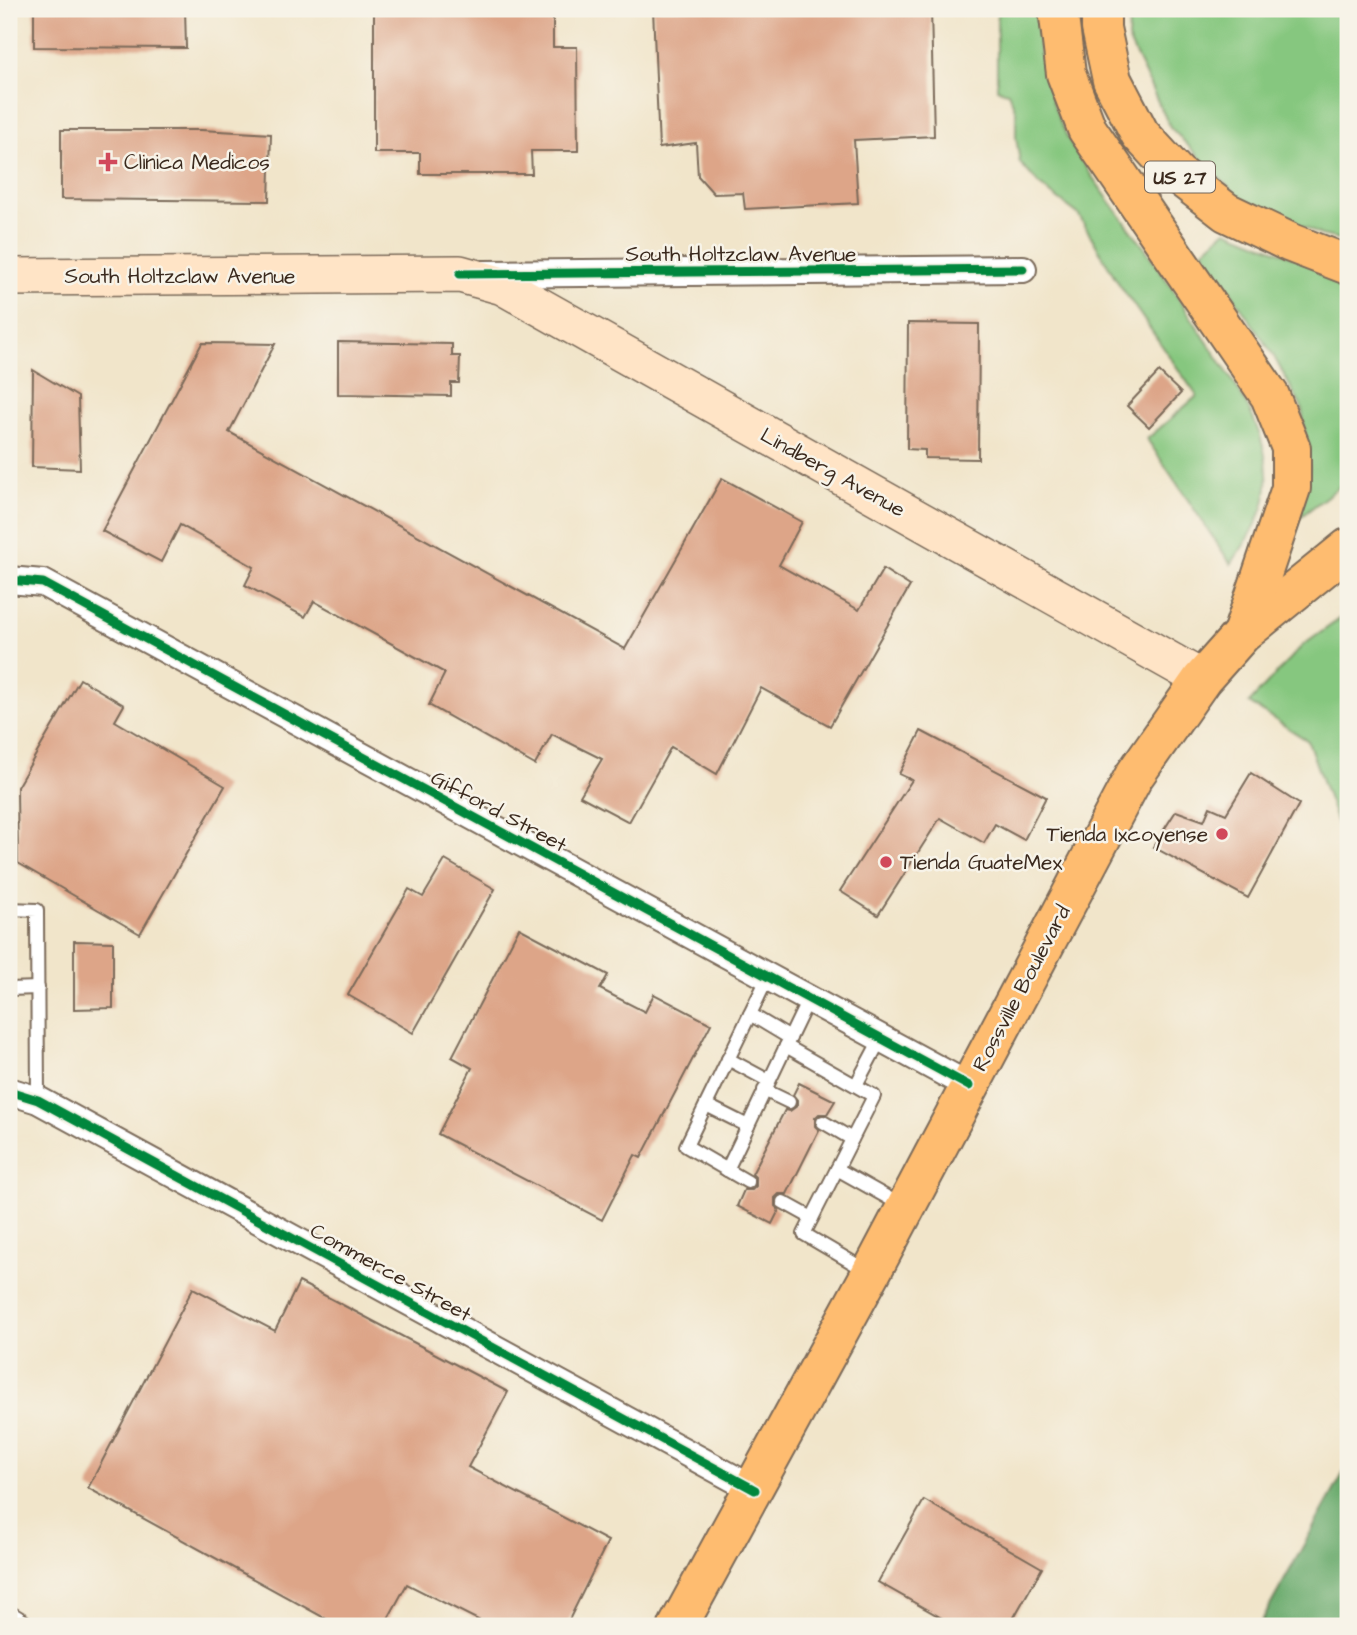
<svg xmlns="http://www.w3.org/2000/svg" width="1357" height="1635" viewBox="0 0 1357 1635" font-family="'Architects Daughter',sans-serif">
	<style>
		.green { fill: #86c77f; stroke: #60784e; stroke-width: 2 }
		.forest { fill: #6cac6e; stroke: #546b46; stroke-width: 2 }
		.building { fill: #dda588 }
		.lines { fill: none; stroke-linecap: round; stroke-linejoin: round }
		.service-casing { stroke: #7b6b5a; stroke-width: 16 }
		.minor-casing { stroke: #7b6b5a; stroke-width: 30 }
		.secondary-casing { stroke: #7b6b5a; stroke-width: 40 }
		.primary-casing { stroke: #7b6b5a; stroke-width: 42 }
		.motorway-casing { stroke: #7b6b5a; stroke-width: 42 }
		.service { stroke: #fff; stroke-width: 12 }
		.minor { stroke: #fff; stroke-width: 26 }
		.secondary { stroke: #ffe4c6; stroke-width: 37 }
		.primary { stroke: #febc70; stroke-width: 38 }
		.motorway { stroke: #febc70; stroke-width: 38 }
		.cycleway-casing { stroke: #f7f3e8; stroke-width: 13 }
		.cycleway { stroke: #00873e; stroke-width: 9 }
		.poi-dot { fill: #d1495b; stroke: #f7f3e8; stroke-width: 2.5 }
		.labels { text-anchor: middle; stroke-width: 5; stroke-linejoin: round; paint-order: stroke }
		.shield { fill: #f7f3e8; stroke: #73665b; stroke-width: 2 }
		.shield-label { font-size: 19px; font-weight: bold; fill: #3b2a1e }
		.poi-label { font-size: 21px; fill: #3b2a1e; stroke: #f7f3e8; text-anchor: start }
		.street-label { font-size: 21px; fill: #3b2a1e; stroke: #f7f3e8 }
	</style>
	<rect width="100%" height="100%" fill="#f7f3e8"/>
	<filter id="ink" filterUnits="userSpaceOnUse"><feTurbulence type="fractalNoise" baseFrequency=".0143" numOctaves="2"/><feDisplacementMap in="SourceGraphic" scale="14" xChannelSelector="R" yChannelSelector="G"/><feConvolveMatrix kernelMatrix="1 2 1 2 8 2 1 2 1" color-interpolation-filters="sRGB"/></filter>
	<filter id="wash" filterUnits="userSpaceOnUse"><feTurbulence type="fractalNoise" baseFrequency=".00686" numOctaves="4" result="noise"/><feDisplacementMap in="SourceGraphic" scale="28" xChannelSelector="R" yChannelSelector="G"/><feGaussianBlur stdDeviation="1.57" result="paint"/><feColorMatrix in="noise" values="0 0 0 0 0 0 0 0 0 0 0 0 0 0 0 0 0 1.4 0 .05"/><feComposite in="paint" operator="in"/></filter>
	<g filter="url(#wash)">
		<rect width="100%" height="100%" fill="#f1e5ca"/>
		<g class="green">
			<path d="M997,9H1037C1035,53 1052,113 1075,151C1096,185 1122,217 1146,250C1170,284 1191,318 1214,352C1241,393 1271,436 1267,488C1264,517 1247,541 1231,564L1147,439L1197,396L1119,284L1078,214L1041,186L1020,163L1016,137V111L1008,92L997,89Z"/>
			<path d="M1130,9H1348V241L1321,235L1239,198L1170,127L1128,39Z"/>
			<path d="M1226,230L1348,279V480L1295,521L1309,468L1302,408L1272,353L1203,251Z"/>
			<path d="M1348,613V854L1308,741L1249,703L1302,646Z"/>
		</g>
		<path class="forest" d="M1348,1465V1626H1259Z"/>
		<g id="blocks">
			<g class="building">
				<path d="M34,9H185L186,48L34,47Z"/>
				<path d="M374,9H553V47H577L578,151H531L532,174H420V153H374Z"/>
				<path d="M653,9H931L934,136L854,140L858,203L745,209L743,193L714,194L698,176L696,143L659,148Z"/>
				<path d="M61,130H201L271,134L269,201L61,199Z"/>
				<path d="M908,323L979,324L978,459L925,458V450L907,449Z"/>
				<path d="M338,342L452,344V356H460L459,383H451V396L338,394Z"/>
				<path d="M202,343L275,344L229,432L625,649L722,478L802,522L779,565L859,610L883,569L910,586L830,726L761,688L717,774L671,747L629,822L580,796L602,759L552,734L535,765L429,705L445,673L314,601L305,617L245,585L254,567L180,525L161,562L102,531Z"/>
				<path d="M33,370L78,397L80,469L32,467Z"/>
				<path d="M1159,372L1181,393L1149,427L1127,406Z"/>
				<path d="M80,679L124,705L115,721L225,786L140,934L18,863L17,787Z"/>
				<path d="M921,731L1046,797L1024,840L995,824L984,843L940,818L878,915L840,891L912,780L899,774Z"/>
				<path d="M1251,773L1299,804L1248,898L1153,847L1176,811L1204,821L1210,807L1226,814Z"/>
				<path d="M445,860L495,889L413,1033L348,995L409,889L423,897Z"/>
				<path d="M519,928L608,975L600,989L645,1012L654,994L711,1024L641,1158L635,1155L602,1220L438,1134L472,1068L452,1057Z"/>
				<path d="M74,941L113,942V1008L74,1009Z"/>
				<path d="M799,1083L835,1101L827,1114H819L815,1118V1126L819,1130L787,1194H779L775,1198V1206L779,1210L772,1224L737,1206L744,1190H752L756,1186V1178L752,1174L785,1110L790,1111L797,1106L798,1101L793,1095Z"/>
				<path d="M299,1282L508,1392L468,1467L608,1541L566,1626H490L407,1584L384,1626H339L88,1488L193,1288L275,1331Z"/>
				<path d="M924,1500L1042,1568L1009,1626H956L878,1582Z"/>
			</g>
		</g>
	</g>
	<g filter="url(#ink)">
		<use href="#blocks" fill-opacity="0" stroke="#7b6b5a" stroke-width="2"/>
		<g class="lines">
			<defs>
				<g id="service">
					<path d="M9,909L37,910L38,1100"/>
					<path d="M9,989L38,988"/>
					<path d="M750,1014L790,1038"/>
					<path d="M786,1046L809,998"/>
					<path d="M728,1059L769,1081"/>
					<path d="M856,1085L881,1038"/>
					<path d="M764,1090L789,1102"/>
					<path d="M706,1105L748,1126"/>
					<path d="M823,1122L852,1139"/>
					<path d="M837,1169L901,1205"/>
					<path d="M727,1170L786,1046L874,1096L804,1234L867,1271"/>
					<path d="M748,1182L686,1146L768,977"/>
					<path d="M783,1202L812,1218"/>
				</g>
				<g id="minor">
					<path d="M483,274L1023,269"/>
					<path d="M9,580L43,583L969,1086"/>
					<path d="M9,1091L38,1100L755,1490"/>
					<path d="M9,1620L19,1626"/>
				</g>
				<path id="secondary" d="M9,277L460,274L503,286L1202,679"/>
				<path id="primary" d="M678,1626L871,1273L1134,776L1202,679L1242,634L1348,548"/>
				<g id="motorway">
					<path d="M1058,9L1066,74L1087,129L1270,396L1291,448V488L1242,634"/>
					<path d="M1101,9V28L1112,80L1140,134L1177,174L1226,212L1291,243L1348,265"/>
				</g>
			</defs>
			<use href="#service" class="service-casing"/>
			<use href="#minor" class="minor-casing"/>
			<use href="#secondary" class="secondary-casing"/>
			<use href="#primary" class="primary-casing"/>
			<use href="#motorway" class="motorway-casing"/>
			<use href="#service" class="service"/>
			<use href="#minor" class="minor"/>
			<use href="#secondary" class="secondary"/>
			<use href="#primary" class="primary"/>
			<use href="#motorway" class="motorway"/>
			<defs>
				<g id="cycleway">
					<path d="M460,274L1023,269"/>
					<path d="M9,580L43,583L969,1086"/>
					<path d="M9,1091L38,1100L755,1490"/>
				</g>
			</defs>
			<use href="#cycleway" class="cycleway-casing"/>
			<use href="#cycleway" class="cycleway"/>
		</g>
	</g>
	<g class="poi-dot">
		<path d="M104.5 151.5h7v7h7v7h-7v7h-7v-7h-7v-7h7z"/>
		<circle cx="1222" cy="834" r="7"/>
		<circle cx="886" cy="862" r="7"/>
	</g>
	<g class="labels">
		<rect class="shield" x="1145" y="161.5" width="70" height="31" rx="5"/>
		<g class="shield-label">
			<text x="1180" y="184">US 27</text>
		</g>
		<g class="poi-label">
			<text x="124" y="169">Clinica Medicos</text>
			<text x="1208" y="841" text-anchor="end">Tienda Ixcoyense</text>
			<text x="900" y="869">Tienda GuateMex</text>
		</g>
		<g class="street-label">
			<text x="741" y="261">South Holtzclaw Avenue</text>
			<text x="180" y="283">South Holtzclaw Avenue</text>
			<text transform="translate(833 472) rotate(29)" y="7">Lindberg Avenue</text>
			<text transform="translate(499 811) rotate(28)" y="7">Gifford Street</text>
			<text transform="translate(1021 988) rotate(-62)" y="7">Rossville Boulevard</text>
			<text transform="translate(391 1272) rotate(29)" y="7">Commerce Street</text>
		</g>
	</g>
	<rect width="1357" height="1635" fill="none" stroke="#f7f3e8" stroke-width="35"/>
</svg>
